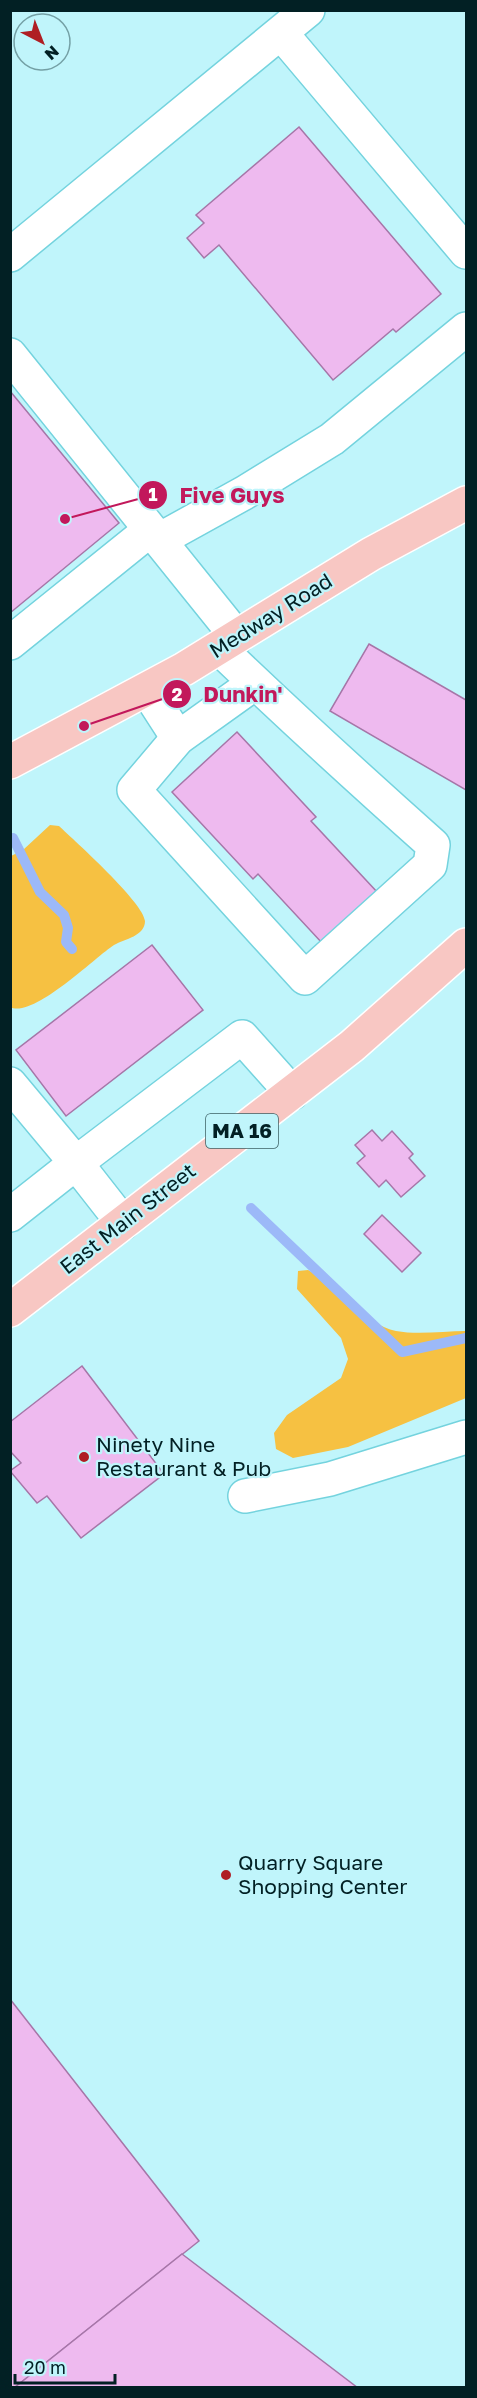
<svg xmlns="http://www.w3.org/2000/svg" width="477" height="2398" viewBox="0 0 477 2398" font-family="'Golos Text',sans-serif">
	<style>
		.green { fill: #f6c142 }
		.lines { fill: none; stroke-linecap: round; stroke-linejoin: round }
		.stream { stroke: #9cb9f8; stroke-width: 10 }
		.building { fill: #eebaef; stroke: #a676a8; stroke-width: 1.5 }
		.minor-casing { stroke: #74d3de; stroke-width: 36 }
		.major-casing { stroke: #fff; stroke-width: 36 }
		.minor { stroke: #fff; stroke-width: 33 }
		.major { stroke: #f8c7c3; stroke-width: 33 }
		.poi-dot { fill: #af1e23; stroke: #c0f5fb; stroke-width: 2 }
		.labels { text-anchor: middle; stroke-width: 4.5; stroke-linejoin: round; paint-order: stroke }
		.shield { fill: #c0f5fb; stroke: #3b6064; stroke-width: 1.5 }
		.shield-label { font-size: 20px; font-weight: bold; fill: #022024 }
		.street-label { font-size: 21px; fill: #022024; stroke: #c0f5fb }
		.poi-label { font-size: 21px; fill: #022024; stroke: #c0f5fb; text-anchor: start }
		.leader { fill: none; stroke: #c2185b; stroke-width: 2 }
		.callout-dot { fill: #c2185b; stroke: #c0f5fb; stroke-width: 2 }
		.mark-label { font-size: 18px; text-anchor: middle; font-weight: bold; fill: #fff }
		.callout-label { font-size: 22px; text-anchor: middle; font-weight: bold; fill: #c2185b; stroke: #c0f5fb; stroke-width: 4.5; stroke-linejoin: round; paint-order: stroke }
	</style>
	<rect width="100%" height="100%" fill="#c0f5fb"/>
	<g class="green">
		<path d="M50,825L59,826C75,841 144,903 145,921C145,936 125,939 114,945C94,958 33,1019 10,1007L11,856L23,850Z"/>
		<path d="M308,1270C337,1285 365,1325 396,1331C418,1335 444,1331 466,1331V1398L348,1447L293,1458L276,1449L274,1433L287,1415L341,1378L348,1359L341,1338L297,1289L298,1271Z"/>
	</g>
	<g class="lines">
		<g class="stream">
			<path d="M13,838L40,892L64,915L68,928L66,942L72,949"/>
			<path d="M251,1208L402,1352L466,1338"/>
		</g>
	</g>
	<g class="building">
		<path d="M299,127L441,294L396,332L393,329L333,380L219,245L204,258L187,238L204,223L196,215Z"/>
		<path d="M10,391L119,523L10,613Z"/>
		<path d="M369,644L466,700V790L330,711Z"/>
		<path d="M237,732L316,817L311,821L378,893L323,944L258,874L253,879L172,792Z"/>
		<path d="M152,945L203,1010L66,1116L16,1050Z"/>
		<path d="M372,1130L382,1141L392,1131L413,1154L409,1158L425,1176L401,1197L386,1180L379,1187L357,1163L365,1156L355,1145Z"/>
		<path d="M382,1215L421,1253L402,1272L364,1234Z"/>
		<path d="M82,1366L164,1474L81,1538L47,1496L37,1503L10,1471L21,1463L10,1451V1422Z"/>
		<path d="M10,1999L199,2241L14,2388H10Z"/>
		<path d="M182,2254L358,2388H14Z"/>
	</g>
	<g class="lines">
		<defs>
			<g id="minor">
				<path d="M281,33L466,252"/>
				<path d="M10,255L308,10"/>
				<path d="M10,355L237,637"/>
				<path d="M159,540L244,493L332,439L466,329"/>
				<path d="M10,643L150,530"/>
				<path d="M219,648C289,715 360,780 433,845L430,865L305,978L134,790L178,738L255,683"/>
				<path d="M147,690L178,738"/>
				<path d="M10,1084L76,1163L242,1037L292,1093"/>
				<path d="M10,1215L76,1163L123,1223"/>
				<path d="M245,1496L330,1479L466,1437"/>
			</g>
			<g id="major">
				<path d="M10,762L184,669L371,554L466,503"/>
				<path d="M10,1310L352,1046L466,945"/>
			</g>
		</defs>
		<use href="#minor" class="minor-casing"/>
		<use href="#major" class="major-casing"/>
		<use href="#minor" class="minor"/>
		<use href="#major" class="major"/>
	</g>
	<g class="poi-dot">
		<circle cx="84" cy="1457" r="6"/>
		<circle cx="226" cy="1875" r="6"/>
	</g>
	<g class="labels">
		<rect class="shield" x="206" y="1114" width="72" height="34" rx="4.5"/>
		<g class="shield-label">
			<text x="242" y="1138">MA 16</text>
		</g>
		<g class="street-label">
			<text transform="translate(271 616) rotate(-32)" y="7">Medway Road</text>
			<text transform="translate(128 1219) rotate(-38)" y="7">East Main Street</text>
		</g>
		<g class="poi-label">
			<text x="96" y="1452">Ninety Nine<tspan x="96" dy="24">Restaurant &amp; Pub</tspan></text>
			<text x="238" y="1870">Quarry Square<tspan x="238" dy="24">Shopping Center</tspan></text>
		</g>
	</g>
	<path class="leader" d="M65 519L153 495M84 726L177 694"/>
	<g class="callout-dot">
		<circle cx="65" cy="519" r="6"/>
		<circle cx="84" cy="726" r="6"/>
		<circle cx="153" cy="495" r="15"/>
		<circle cx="177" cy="694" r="15"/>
	</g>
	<g class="mark-label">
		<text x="153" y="501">1</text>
		<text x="177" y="701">2</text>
	</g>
	<g class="callout-label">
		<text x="232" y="503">Five Guys</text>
		<text x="243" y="702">Dunkin'</text>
	</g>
	<rect width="477" height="2398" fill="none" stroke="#022024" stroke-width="24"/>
	<g transform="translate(42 42) rotate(138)"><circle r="28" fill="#c0f5fb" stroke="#74a0a5" stroke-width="1.5"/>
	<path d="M0-4.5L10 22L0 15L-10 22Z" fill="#af1e23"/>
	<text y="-9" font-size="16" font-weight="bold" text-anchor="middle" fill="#022024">N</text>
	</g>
	<path d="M15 2374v9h100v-9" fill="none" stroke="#022024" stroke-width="3"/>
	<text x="24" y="2374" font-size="18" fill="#022024" stroke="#c0f5fb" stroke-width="4.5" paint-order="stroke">20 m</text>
</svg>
